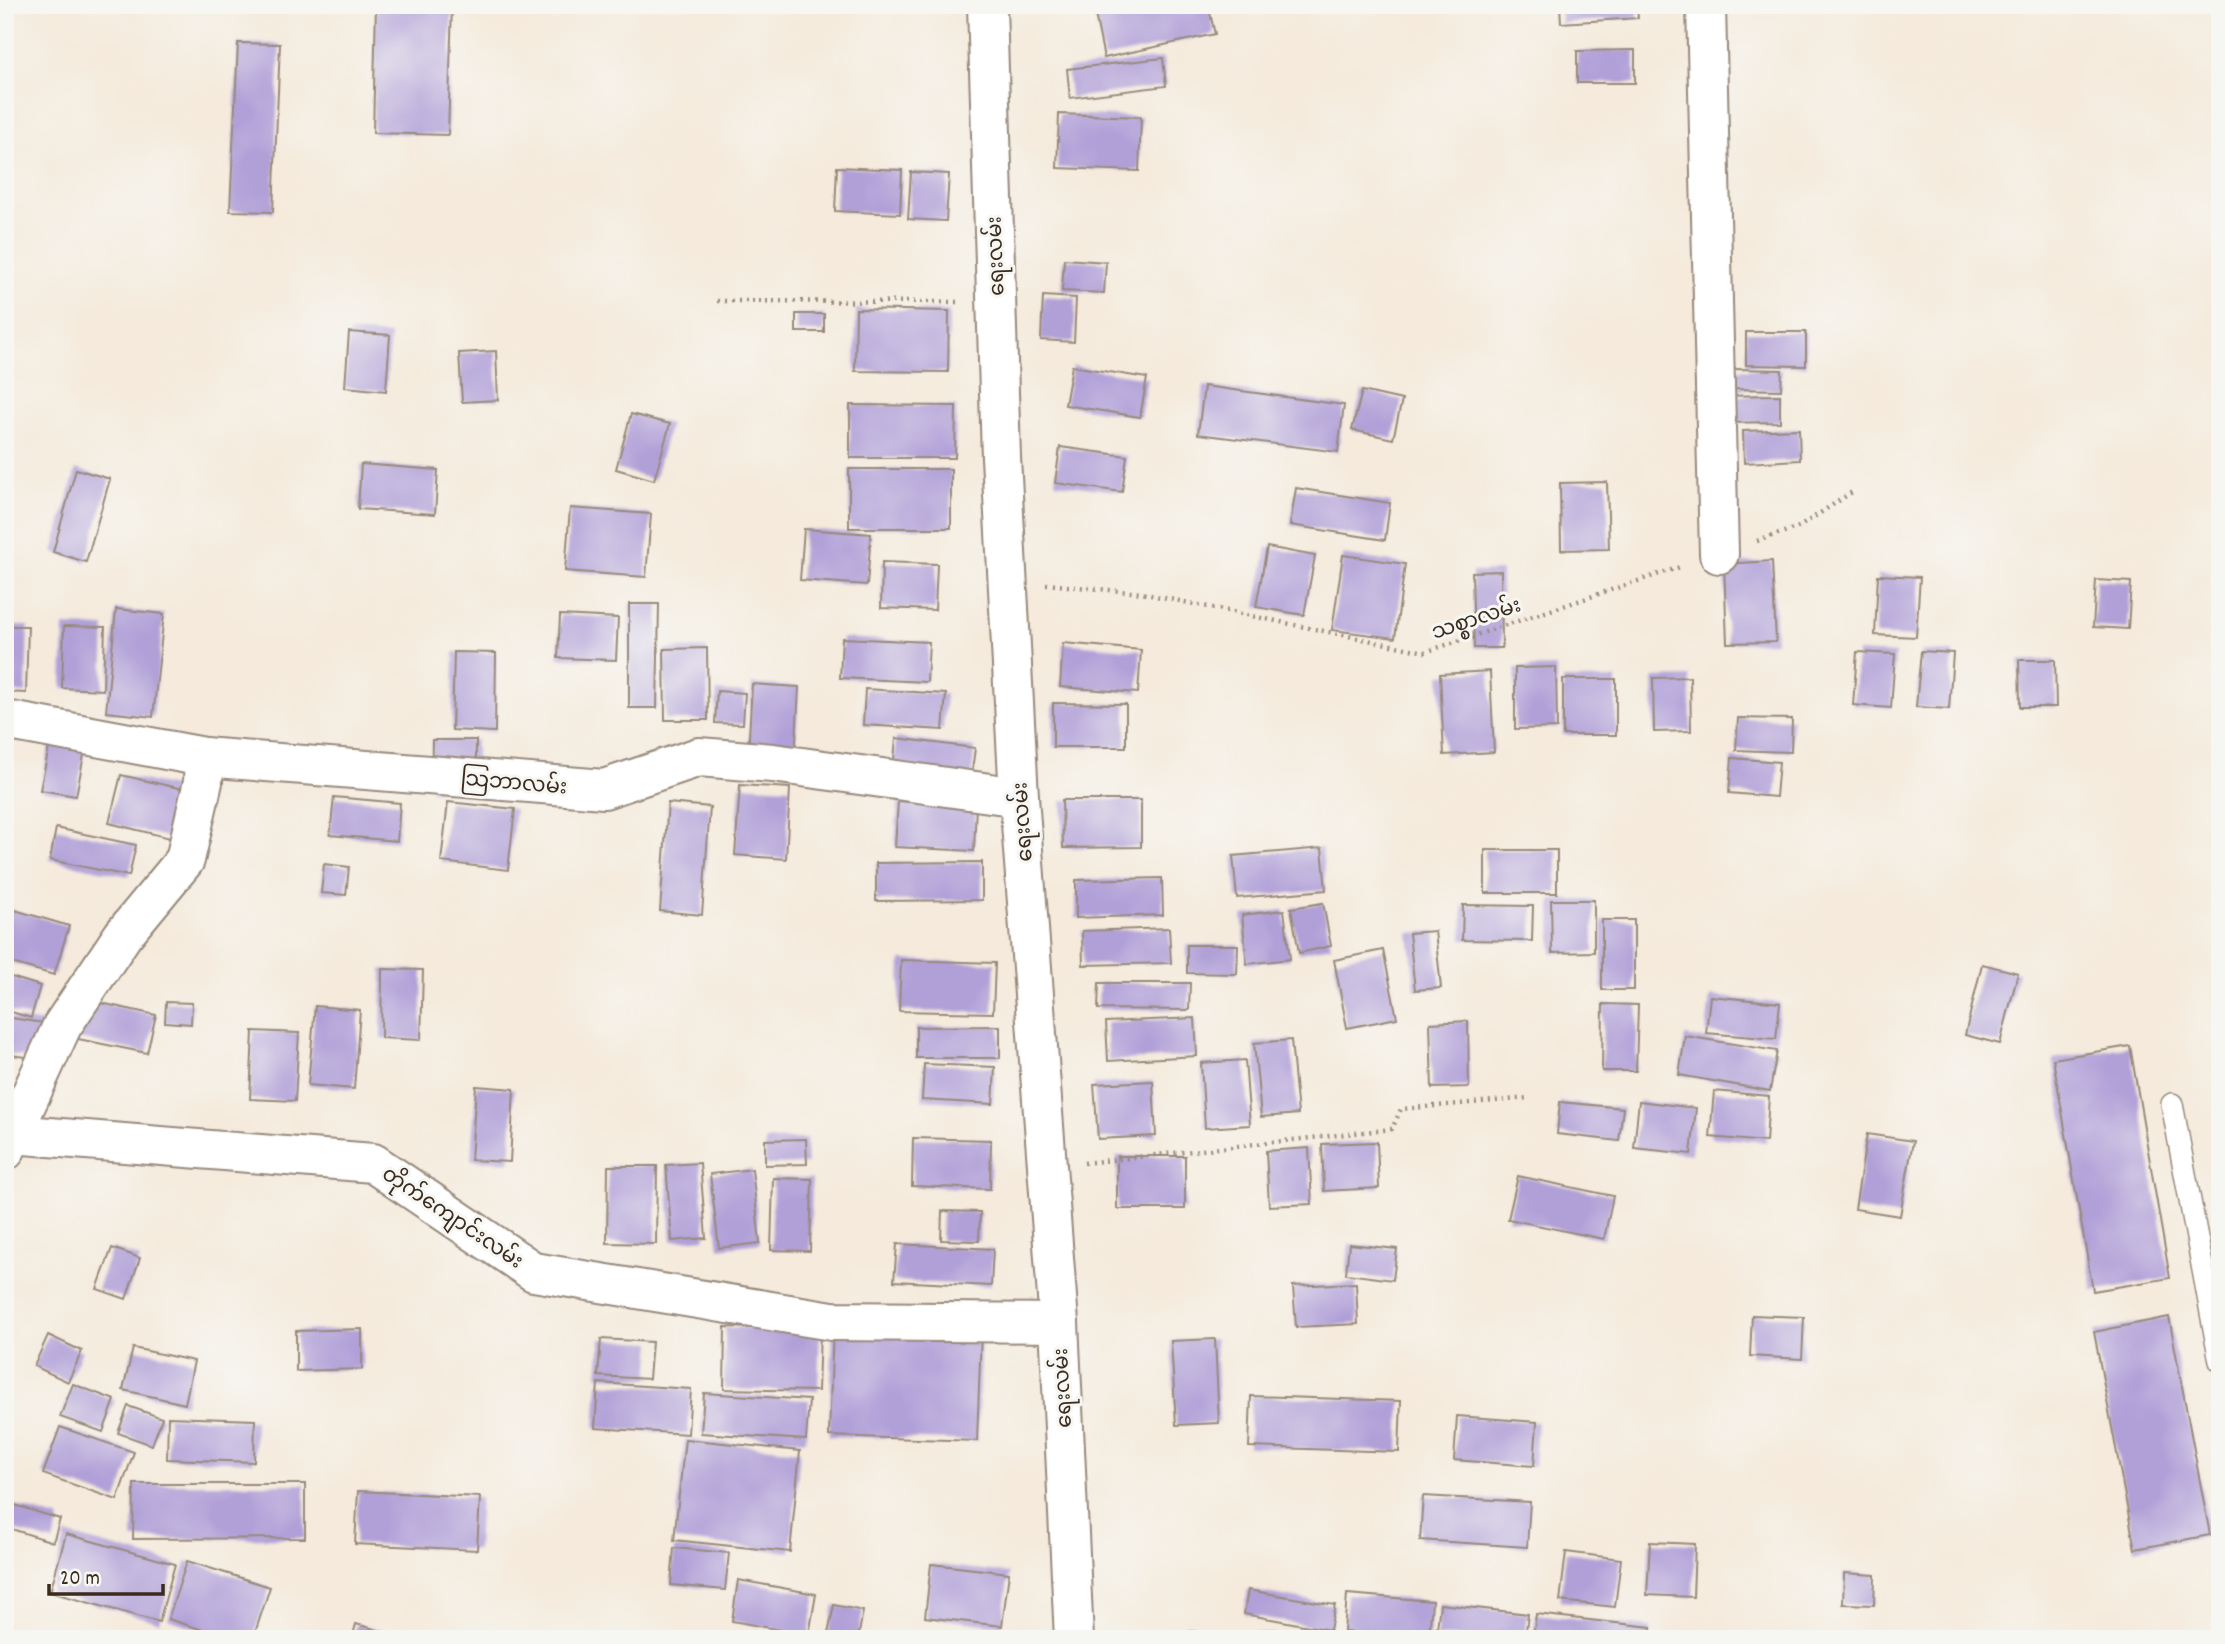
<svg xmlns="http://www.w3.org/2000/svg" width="2225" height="1644" viewBox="0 0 2225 1644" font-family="Dekko,'Noto Sans Myanmar',sans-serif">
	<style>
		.building { fill: #b1a0d8 }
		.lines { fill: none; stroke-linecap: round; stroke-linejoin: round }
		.service-casing { stroke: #988a7c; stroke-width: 24 }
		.minor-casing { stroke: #988a7c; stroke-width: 42 }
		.tertiary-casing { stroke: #988a7c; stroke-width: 42 }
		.path { stroke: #988a7c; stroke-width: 4.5; stroke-dasharray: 2 5; stroke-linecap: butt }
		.service { stroke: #fff; stroke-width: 21 }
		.minor { stroke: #fff; stroke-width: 38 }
		.tertiary { stroke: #fff; stroke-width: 38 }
		.labels { text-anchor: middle; stroke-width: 6; stroke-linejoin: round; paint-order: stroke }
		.street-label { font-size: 21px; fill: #3b2a1e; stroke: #f6f6f2 }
	</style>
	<rect width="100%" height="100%" fill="#f6f6f2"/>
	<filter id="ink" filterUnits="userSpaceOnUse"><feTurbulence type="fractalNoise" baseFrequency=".0143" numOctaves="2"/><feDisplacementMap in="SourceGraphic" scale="14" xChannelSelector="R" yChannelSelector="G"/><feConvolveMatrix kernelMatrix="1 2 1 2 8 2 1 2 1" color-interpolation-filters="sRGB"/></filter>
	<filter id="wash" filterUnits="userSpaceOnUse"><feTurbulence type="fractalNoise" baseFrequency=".00686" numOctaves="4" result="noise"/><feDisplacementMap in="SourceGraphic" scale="28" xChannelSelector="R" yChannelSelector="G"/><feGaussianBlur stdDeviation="1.57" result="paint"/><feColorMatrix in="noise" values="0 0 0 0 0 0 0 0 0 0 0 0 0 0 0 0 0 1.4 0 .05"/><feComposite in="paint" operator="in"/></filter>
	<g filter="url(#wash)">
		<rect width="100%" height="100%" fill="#f5eadb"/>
		<g id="blocks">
			<g class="building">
				<path d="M376,5H452L448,135L373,133Z"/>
				<path d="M1128,5H1208L1215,34L1104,58L1095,14L1129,8Z"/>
				<path d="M1560,5H1637L1638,18L1561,23Z"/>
				<path d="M238,43L280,44L273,212L230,211Z"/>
				<path d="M1635,50V83H1577V51Z"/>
				<path d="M1163,58L1166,86L1070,98L1067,69Z"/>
				<path d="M1059,114L1141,117L1139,171L1057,168Z"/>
				<path d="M837,167L902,170L900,214L835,211Z"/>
				<path d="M911,172L949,174L946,221L908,219Z"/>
				<path d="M1064,259L1106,262L1104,293L1062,291Z"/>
				<path d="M1043,296L1076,298L1074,342L1041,340Z"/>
				<path d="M856,309L949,311L948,372L855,371Z"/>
				<rect x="796" y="314" width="28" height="18"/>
				<path d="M349,332L390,335L386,391L345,387Z"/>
				<path d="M1746,332H1806V366L1746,365Z"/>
				<path d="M496,351L498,400L462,402L459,353Z"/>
				<path d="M1072,366L1147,378L1140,417L1065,405Z"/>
				<path d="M1733,369L1782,370L1781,390L1733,389Z"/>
				<path d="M1204,386L1344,405L1338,452L1198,434Z"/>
				<path d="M1362,391L1402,400L1393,439L1352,430Z"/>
				<path d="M1780,395V422L1718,423V396Z"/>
				<path d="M850,405L956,406L955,458H850Z"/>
				<path d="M631,414L670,424L654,480L616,469Z"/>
				<path d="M1799,429L1800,460L1744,463L1743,431Z"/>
				<path d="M1060,447L1127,456L1122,492L1055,483Z"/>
				<path d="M361,464L438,470L435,514L358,509Z"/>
				<path d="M76,469L110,479L86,562L53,552Z"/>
				<rect x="849" y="469" width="102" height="59"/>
				<path d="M1607,482L1609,549L1561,550L1560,483Z"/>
				<path d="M1296,488L1390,503L1385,540L1290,525Z"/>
				<path d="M570,508L651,514L646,577L565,571Z"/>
				<path d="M804,529L871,534L867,585L800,580Z"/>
				<path d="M1267,547L1315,556L1304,615L1256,607Z"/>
				<path d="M1343,555L1405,564L1395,638L1332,630Z"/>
				<path d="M1772,561L1776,642L1727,643L1724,564Z"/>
				<path d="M882,562L937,564L935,610L881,608Z"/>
				<path d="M1501,571L1502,648H1474L1472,572Z"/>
				<path d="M1878,575L1920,577L1916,637L1875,635Z"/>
				<path d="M2096,580L2131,582L2128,629L2093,627Z"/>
				<path d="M629,604H659L657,708H629Z"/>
				<path d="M116,609L164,614L153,717L106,712Z"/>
				<path d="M560,615L618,618L616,660L558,658Z"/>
				<path d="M5,626H28L26,693L5,692Z"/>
				<path d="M64,626L105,627L103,690L62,688Z"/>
				<path d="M842,638L929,642L927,682L840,678Z"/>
				<path d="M1063,643L1141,650L1138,693L1060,687Z"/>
				<path d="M707,648L708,720H665L664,649Z"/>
				<path d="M1921,651L1953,653L1949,709L1916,707Z"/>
				<path d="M454,652L496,653L495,732L452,730Z"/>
				<path d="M1857,652L1895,654L1891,708L1853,705Z"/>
				<path d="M2019,660H2055L2056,707H2020Z"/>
				<path d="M1556,667L1557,728L1515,729V668Z"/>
				<path d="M1490,671L1494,752L1444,755L1440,674Z"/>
				<path d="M1690,677L1691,731L1654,732L1653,678Z"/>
				<rect x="1563" y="679" width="53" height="56"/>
				<path d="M752,684L799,687L795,758L748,755Z"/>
				<path d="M865,689L946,694L943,730L863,725Z"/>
				<path d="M717,691L745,693L743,724L715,723Z"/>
				<path d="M1053,703L1126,704V747H1053Z"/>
				<path d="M1738,718L1792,719L1791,752L1736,750Z"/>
				<path d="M896,738L975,748L971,779L893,770Z"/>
				<path d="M432,740H476V791L431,790Z"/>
				<path d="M50,743L85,750L76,796L40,790Z"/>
				<path d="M1732,758L1779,762L1776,797L1729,793Z"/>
				<path d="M121,775L187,790L174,839L109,823Z"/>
				<path d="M740,785L790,788L786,859L735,855Z"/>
				<path d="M334,797L400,803L397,841L330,835Z"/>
				<path d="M1062,800H1141V847L1063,848Z"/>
				<path d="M898,801L976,805L974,851L895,847Z"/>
				<path d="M448,802L515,809L508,870L441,862Z"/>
				<path d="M668,803L710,807L702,915L660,911Z"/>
				<path d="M56,828L136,845L129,876L50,860Z"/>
				<path d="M1322,848L1326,890L1237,898L1233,856Z"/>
				<rect x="1485" y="850" width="72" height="43"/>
				<path d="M982,862V900L876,901V863Z"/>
				<path d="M324,864L349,867L346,895L321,893Z"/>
				<path d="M1162,878L1163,915L1076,918V880Z"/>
				<path d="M1551,900H1594V952L1552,953Z"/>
				<path d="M1323,903L1331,946L1299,953L1291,908Z"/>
				<path d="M1463,905L1533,906L1532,941L1462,940Z"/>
				<path d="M8,908L69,926L54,975L5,961V918Z"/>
				<path d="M1284,910L1290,959L1247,964L1242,915Z"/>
				<rect x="1602" y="920" width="32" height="70"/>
				<path d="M1169,928L1171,963L1083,965L1082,931Z"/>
				<path d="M1435,931L1441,988L1415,990L1409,933Z"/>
				<path d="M1187,945H1238L1237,974L1187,973Z"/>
				<path d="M1383,950L1397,1018L1347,1028L1334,960Z"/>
				<path d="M901,960L995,963L993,1013L899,1011Z"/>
				<path d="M1982,964L2018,973L2000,1044L1965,1035Z"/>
				<path d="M382,969L423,970L421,1040L381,1038Z"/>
				<path d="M5,975L40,986L31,1018L5,1010Z"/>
				<path d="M1099,983H1190L1189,1010L1098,1009Z"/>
				<path d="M1710,996L1780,1003L1776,1039L1706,1033Z"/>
				<path d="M87,1000L156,1015L147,1053L78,1039Z"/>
				<path d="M166,1002L192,1003L191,1024L165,1022Z"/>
				<path d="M1603,1004L1638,1005L1636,1071H1602Z"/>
				<path d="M315,1006L360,1010L354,1089L308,1085Z"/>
				<path d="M5,1017L44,1023L39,1059L5,1054Z"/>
				<path d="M1195,1018L1197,1056L1108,1061L1106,1022Z"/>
				<path d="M1468,1021L1469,1087L1432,1088L1430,1023Z"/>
				<path d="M1000,1026V1058H916V1027Z"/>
				<path d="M253,1031L299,1033L295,1101L250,1099Z"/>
				<path d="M1685,1036L1777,1051L1770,1091L1679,1075Z"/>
				<path d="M1291,1040L1298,1114L1261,1117L1254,1043Z"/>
				<path d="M2130,1046L2170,1278L2093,1291L2053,1059Z"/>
				<path d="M1245,1060L1250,1125L1205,1128L1201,1063Z"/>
				<path d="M924,1064L995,1067L993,1104L922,1100Z"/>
				<path d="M1153,1081L1156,1136L1098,1139L1094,1084Z"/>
				<path d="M476,1086L514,1089L510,1162L471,1160Z"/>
				<path d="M1714,1091L1769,1096L1766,1142L1710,1137Z"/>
				<path d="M1639,1101L1696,1108L1691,1154L1634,1148Z"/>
				<path d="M1560,1102L1623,1108L1619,1141L1557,1134Z"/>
				<path d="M1867,1134L1913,1141L1900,1216L1855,1209Z"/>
				<path d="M913,1138L991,1140L990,1189L912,1186Z"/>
				<path d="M806,1139L807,1164L765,1165V1140Z"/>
				<path d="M1377,1142L1379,1188L1324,1191L1322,1144Z"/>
				<path d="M1309,1148L1312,1204L1269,1206L1266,1151Z"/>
				<rect x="1117" y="1156" width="68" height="53"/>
				<path d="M700,1163L706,1238L672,1241L666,1165Z"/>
				<path d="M608,1166H657L656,1244L607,1243Z"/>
				<path d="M752,1169L760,1243L719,1248L710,1174Z"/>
				<path d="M1518,1176L1613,1196L1604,1239L1508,1219Z"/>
				<path d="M773,1178L812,1179L810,1251L771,1250Z"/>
				<path d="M942,1211L980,1212L979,1241L941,1240Z"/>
				<path d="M897,1244L993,1249L991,1286L894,1281Z"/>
				<path d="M1349,1244L1397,1249L1393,1280L1346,1274Z"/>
				<path d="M112,1248L140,1258L126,1299L97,1289Z"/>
				<path d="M1356,1283L1358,1324L1296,1327L1293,1286Z"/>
				<path d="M1752,1315L1804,1317L1802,1359L1750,1356Z"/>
				<path d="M2169,1317L2210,1535L2135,1549L2094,1332Z"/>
				<path d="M833,1326L981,1332L977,1441L829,1436Z"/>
				<path d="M725,1327L820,1330L818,1391L724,1389Z"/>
				<path d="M362,1329V1369L296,1371V1331Z"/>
				<path d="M48,1335L82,1351L68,1382L34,1366Z"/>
				<path d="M601,1339L652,1342L649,1379L598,1376Z"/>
				<path d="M1215,1339L1219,1423L1176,1425L1171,1341Z"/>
				<path d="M133,1348L194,1361L185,1404L123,1390Z"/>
				<path d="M598,1383L691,1389L688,1434L595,1428Z"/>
				<path d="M73,1384L115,1400L103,1432L60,1417Z"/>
				<path d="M704,1393L809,1400L806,1440L701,1433Z"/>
				<path d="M1251,1396L1401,1401L1399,1452L1249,1447Z"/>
				<path d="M128,1406L162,1418L152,1445L118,1433Z"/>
				<path d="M1457,1416L1537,1422L1534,1466L1454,1460Z"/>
				<path d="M168,1417L255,1420L254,1462L167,1459Z"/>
				<path d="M60,1427L134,1452L117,1500L43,1474Z"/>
				<path d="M685,1439L800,1451L790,1552L674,1540Z"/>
				<path d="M134,1484H305V1538L133,1539Z"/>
				<path d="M358,1491L480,1497L477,1550L355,1544Z"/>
				<path d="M1423,1496L1530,1502L1527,1547L1420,1540Z"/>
				<path d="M5,1502L60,1519L53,1542L5,1527Z"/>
				<path d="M66,1534L175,1564L159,1622L50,1592Z"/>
				<path d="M1650,1542L1695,1544L1693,1597L1647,1595Z"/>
				<path d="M674,1548L729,1553L725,1590L671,1585Z"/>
				<path d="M1566,1552L1621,1559L1615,1607L1560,1601Z"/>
				<path d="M187,1561L270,1587L253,1639H232L168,1619Z"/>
				<path d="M931,1564L1009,1573L1002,1626L925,1617Z"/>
				<path d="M1844,1573L1875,1575L1874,1605L1843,1604Z"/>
				<path d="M738,1580L816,1594L809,1635L732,1621Z"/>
				<path d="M1248,1590L1335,1605L1330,1630L1244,1614Z"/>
				<path d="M1347,1594L1432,1601L1429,1639L1344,1632Z"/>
				<path d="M1440,1604L1528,1614L1525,1639L1436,1637Z"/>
				<path d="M834,1605L863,1611L858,1639H827Z"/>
				<path d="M1536,1614L1651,1627L1650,1639H1533Z"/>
				<path d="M356,1624L385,1632L384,1639H352Z"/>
				<path d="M1191,1631L1233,1637L1232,1639H1190Z"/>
				<path d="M1253,1632L1278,1635V1639H1252Z"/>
			</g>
		</g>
	</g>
	<g filter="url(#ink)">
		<use href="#blocks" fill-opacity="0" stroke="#988a7c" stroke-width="2"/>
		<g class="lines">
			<defs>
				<path id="service" d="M2172,1104L2220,1361"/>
				<g id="minor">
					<path d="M1706,5L1719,554"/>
					<path d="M5,720L204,757L604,789L699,757L773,763L1019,797"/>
					<path d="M12,1134L373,1163L534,1272L832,1321L1059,1323"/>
					<path d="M5,1151L62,1026L123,935L185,860L203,782L204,757"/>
				</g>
				<path id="tertiary" d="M987,5L1001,457L1019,797L1059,1323L1074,1639"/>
			</defs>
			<use href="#service" class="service-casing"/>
			<use href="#minor" class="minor-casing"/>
			<use href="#tertiary" class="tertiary-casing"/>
			<g class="path">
				<path d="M717,301L958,302"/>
				<path d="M1757,541L1799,527L1852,492"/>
				<path d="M1046,584L1141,593L1425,652L1683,566"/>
				<path d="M1084,1163L1392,1129L1401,1109L1529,1098"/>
			</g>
			<use href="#service" class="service"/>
			<use href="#minor" class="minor"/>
			<use href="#tertiary" class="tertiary"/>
		</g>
	</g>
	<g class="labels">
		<g class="street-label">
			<text transform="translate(995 256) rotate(-92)" y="7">ရေးလမ်း</text>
			<text transform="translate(1476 618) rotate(-18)" y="7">သစ္စာလမ်း</text>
			<text transform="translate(514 782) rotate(5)" y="7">သြဘာလမ်း</text>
			<text transform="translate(1022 822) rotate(-94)" y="7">ရေးလမ်း</text>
			<text transform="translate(453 1217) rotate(34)" y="7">တိုက်ကျောင်းလမ်း</text>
			<text transform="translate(1062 1388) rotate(-93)" y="7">ရေးလမ်း</text>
		</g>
	</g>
	<rect width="2225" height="1644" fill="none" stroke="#f6f6f2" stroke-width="28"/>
	<path d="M49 1584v10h114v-10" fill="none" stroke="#3b2a1e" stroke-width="3.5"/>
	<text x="60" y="1584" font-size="21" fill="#3b2a1e" stroke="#f6f6f2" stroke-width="5" paint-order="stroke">20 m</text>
</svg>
